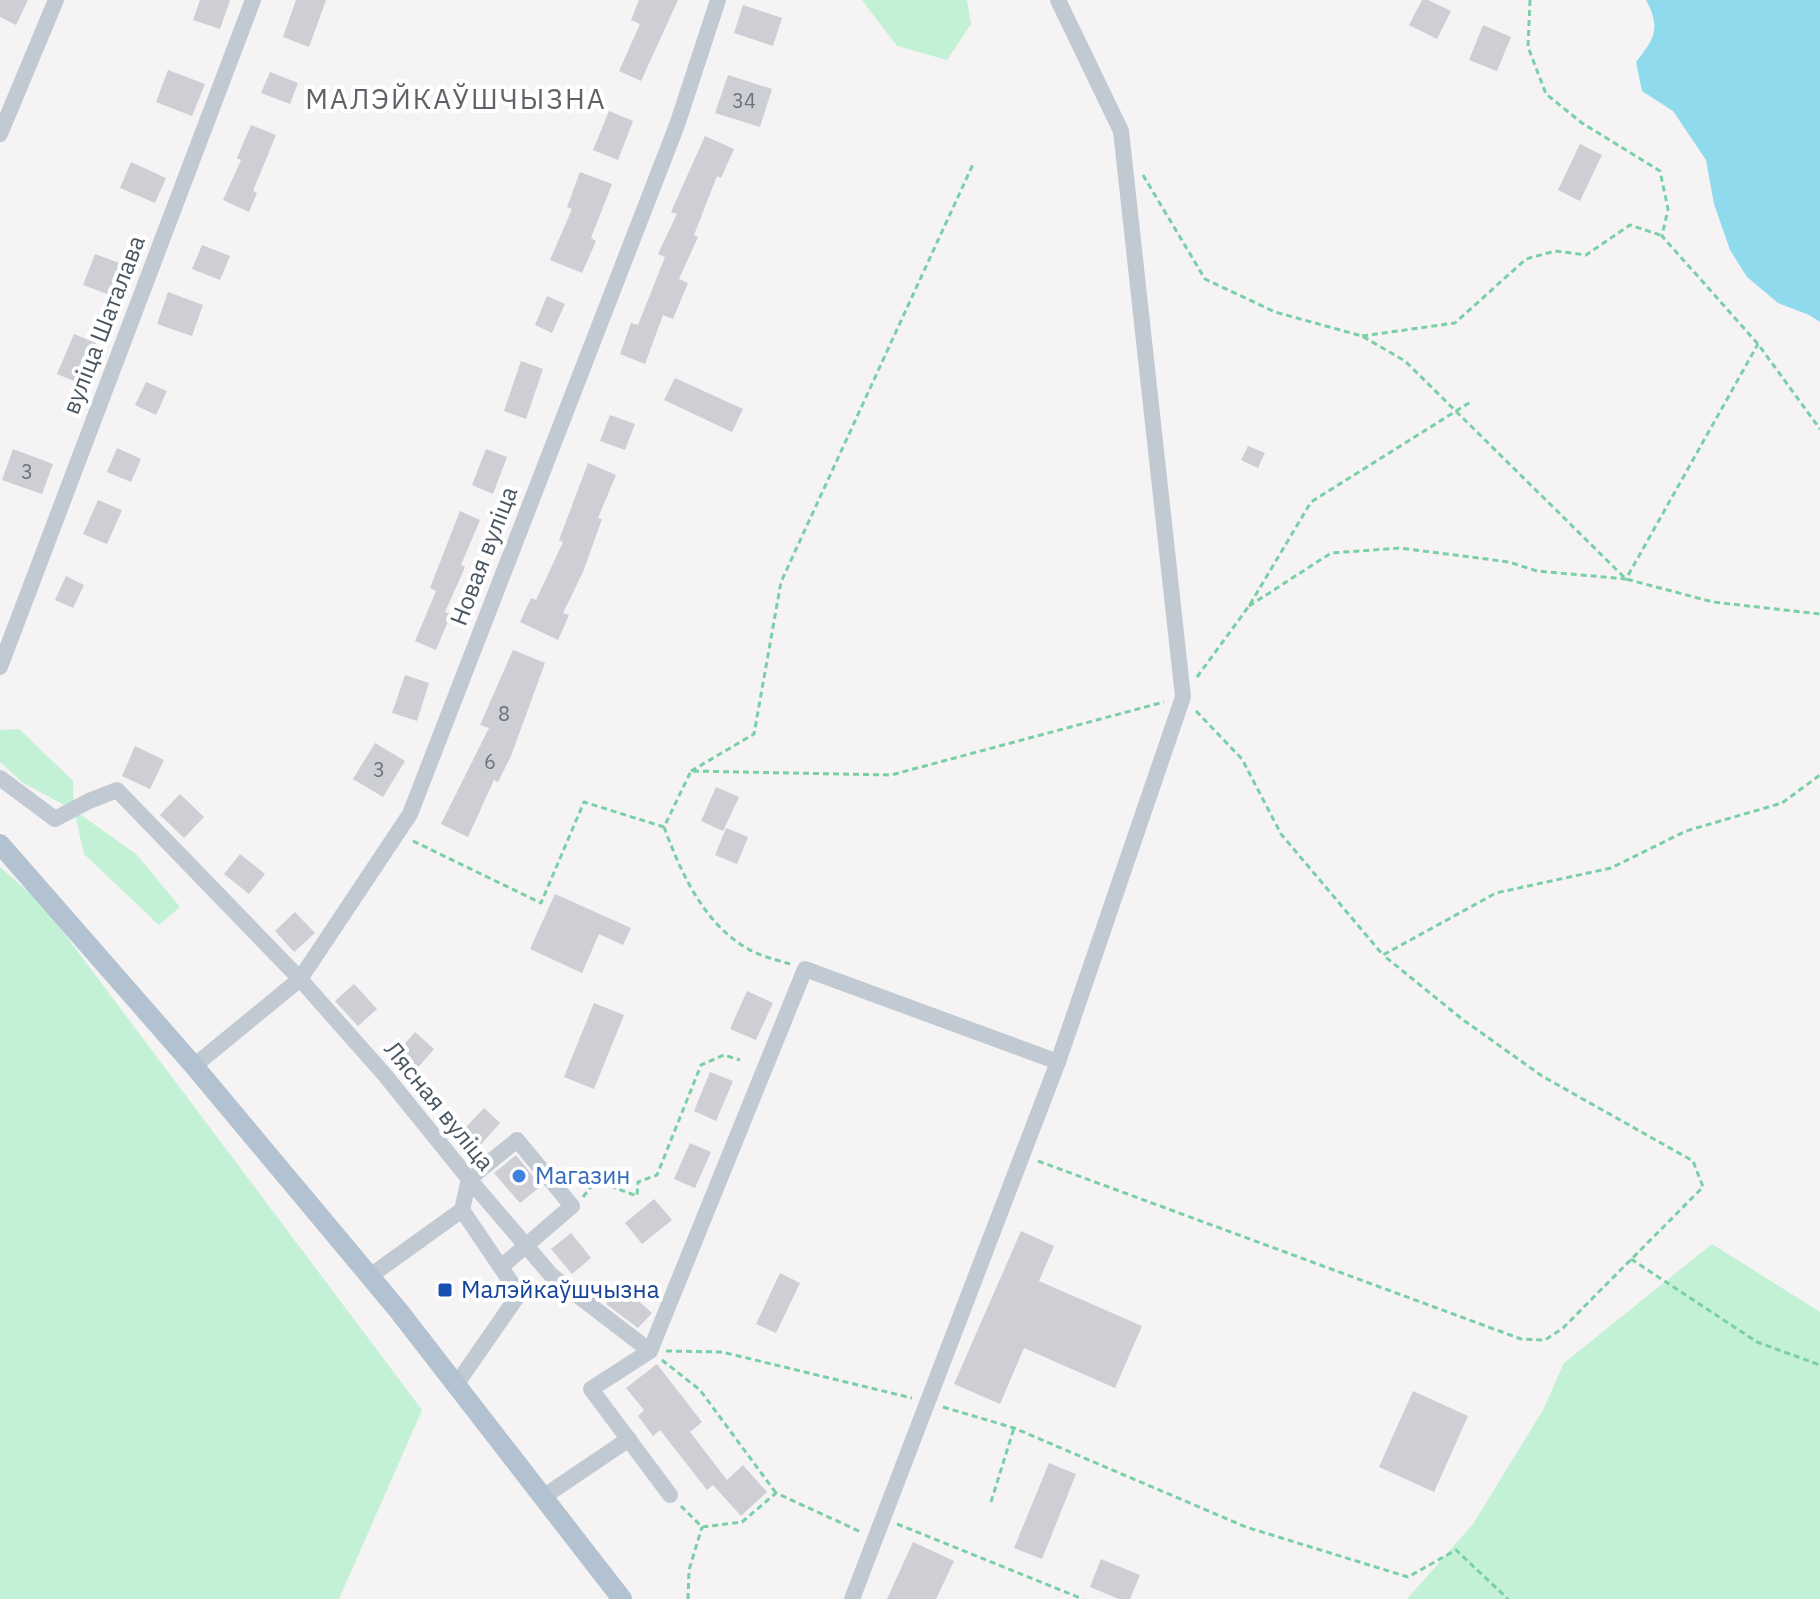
<svg xmlns="http://www.w3.org/2000/svg" width="1820" height="1599" viewBox="0 0 1820 1599" font-family="'IBM Plex Sans',sans-serif">
	<style>
		.green { fill: #c3f1d5 }
		.water { fill: #90daee }
		.building { fill: #cdcfd5 }
		.lines { fill: none; stroke-linecap: round; stroke-linejoin: round }
		.path { stroke: #7ad0a6; stroke-width: 3; stroke-dasharray: 6 4; stroke-linecap: butt }
		.minor { stroke: #c1cad2; stroke-width: 16 }
		.major { stroke: #b3c2d1; stroke-width: 20 }
		.shop-dot { fill: #3f7fe0; stroke: #fff; stroke-width: 3 }
		.transit-dot { fill: #1a4fb4; stroke: #fff; stroke-width: 3 }
		.labels { text-anchor: middle; stroke-width: 8; stroke-linejoin: round; paint-order: stroke }
		.number-label { font-size: 20px; fill: #6b747e }
		.street-label { font-size: 24px; fill: #4a5661; stroke: #fff }
		.shop-label { font-size: 24px; fill: #366cbe; stroke: #fff; text-anchor: start }
		.transit-label { font-size: 24px; fill: #164399; stroke: #fff; text-anchor: start }
		.quarter-label { font-size: 28px; letter-spacing: 2px; fill: #5f6368; stroke: #fff }
	</style>
	<rect width="100%" height="100%" fill="#f5f3f3"/>
	<g class="green">
		<path d="M862,0H967L971,24L947,60L897,46Z"/>
		<path d="M19,729L73,781L74,810L136,854L180,907L159,925L84,854L74,810L23,783L0,762V730Z"/>
		<path d="M0,867L42,904L422,1410L339,1599H0Z"/>
		<path d="M1712,1244L1820,1312V1599H1407L1473,1524L1543,1410L1564,1363Z"/>
	</g>
	<path class="water" d="M1646,0H1820V322L1809,315L1778,303L1747,277L1730,250L1714,204L1706,160L1673,111L1642,91L1636,62C1655,38 1661,28 1646,0Z"/>
	<g class="building">
		<path d="M0,0H28L16,25L0,17Z"/>
		<path d="M200,0H230L220,29L193,20Z"/>
		<path d="M296,0H326L309,47L283,37Z"/>
		<path d="M639,0H678L641,81L619,71L640,24L631,20Z"/>
		<path d="M1422,0H1428L1451,11L1437,39L1409,25Z"/>
		<path d="M743,5L782,18L773,46L734,33Z"/>
		<path d="M1483,25L1511,37L1497,71L1469,60Z"/>
		<path d="M168,70L205,84L192,116L156,102Z"/>
		<path d="M270,72L298,83L290,104L261,93Z"/>
		<path d="M728,75L772,89L760,127L715,113Z"/>
		<path d="M609,111L633,121L618,160L593,150Z"/>
		<path d="M251,125L276,135L253,191L257,193L249,212L223,200L241,160L237,158Z"/>
		<path d="M705,136L734,149L721,178L717,176L694,235L698,237L679,279L688,283L673,319L663,315L645,364L620,354L631,323L638,325L665,257L658,254L677,214L671,212Z"/>
		<path d="M1580,144L1602,155L1580,201L1558,190Z"/>
		<path d="M131,162L166,178L155,203L120,188Z"/>
		<path d="M580,172L612,184L591,238L596,241L582,273L550,260L572,209L567,207Z"/>
		<path d="M202,245L230,256L220,280L192,269Z"/>
		<path d="M95,254L130,267L118,298L83,285Z"/>
		<path d="M168,292L203,305L192,336L157,324Z"/>
		<path d="M547,296L565,304L552,333L535,325Z"/>
		<path d="M74,334L96,343L79,383L57,374Z"/>
		<path d="M521,361L543,369L526,419L504,411Z"/>
		<path d="M675,378L743,409L732,432L664,400Z"/>
		<path d="M146,382L167,391L156,415L135,405Z"/>
		<path d="M610,415L635,424L625,450L600,441Z"/>
		<path d="M1248,446L1265,453L1258,468L1241,460Z"/>
		<path d="M117,448L141,459L131,482L107,472Z"/>
		<path d="M13,449L53,464L42,494L2,480Z"/>
		<path d="M486,449L507,457L493,494L472,485Z"/>
		<path d="M588,463L616,475L598,518L602,519L583,572L563,613L569,615L558,640L520,622L531,598L536,600L563,542L559,540Z"/>
		<path d="M98,500L122,510L107,544L83,534Z"/>
		<path d="M460,511L480,520L461,565L465,567L445,612L451,614L436,650L415,641L436,591L430,588Z"/>
		<path d="M66,576L84,585L73,608L55,600Z"/>
		<path d="M513,650L545,663L511,756L498,782L494,780L468,837L441,824L489,728L480,725Z"/>
		<path d="M405,675L429,683L417,721L392,713Z"/>
		<path d="M375,743L405,761L383,797L353,779Z"/>
		<path d="M135,746L164,760L150,789L122,776Z"/>
		<path d="M716,787L739,797L723,831L701,821Z"/>
		<path d="M180,794L204,817L184,838L160,815Z"/>
		<path d="M726,828L748,837L737,864L715,855Z"/>
		<path d="M240,854L265,874L249,894L224,874Z"/>
		<path d="M555,894L631,928L623,945L599,934L582,973L530,949Z"/>
		<path d="M295,912L315,933L294,952L275,931Z"/>
		<path d="M354,984L377,1009L358,1026L335,1001Z"/>
		<path d="M747,991L773,1003L756,1040L730,1029Z"/>
		<path d="M594,1003L624,1015L594,1089L564,1077Z"/>
		<path d="M415,1032L434,1049L408,1079L389,1062Z"/>
		<path d="M710,1072L733,1081L716,1121L694,1111Z"/>
		<path d="M484,1108L500,1123L474,1152L457,1137Z"/>
		<path d="M690,1143L711,1152L695,1188L674,1179Z"/>
		<path d="M516,1155L541,1186L520,1203L494,1173Z"/>
		<path d="M654,1199L672,1220L642,1244L625,1223Z"/>
		<path d="M1021,1231L1054,1246L1039,1281L1142,1326L1115,1388L1024,1348L1000,1404L954,1384Z"/>
		<path d="M571,1233L591,1258L572,1274L551,1249Z"/>
		<path d="M780,1273L800,1283L776,1333L756,1324Z"/>
		<path d="M622,1286L652,1313L638,1328L606,1304Z"/>
		<path d="M657,1364L702,1422L690,1432L727,1480L743,1465L767,1492L741,1516L713,1485L707,1490L660,1430L653,1436L638,1416L644,1410L626,1388Z"/>
		<path d="M1413,1391L1468,1416L1434,1492L1379,1467Z"/>
		<path d="M1049,1463L1076,1474L1042,1559L1014,1548Z"/>
		<path d="M913,1542L954,1561L936,1599H887Z"/>
		<path d="M1101,1559L1140,1575L1130,1599H1119L1090,1587Z"/>
	</g>
	<g class="lines">
		<g class="path">
			<path d="M1530,0L1528,47L1546,94L1582,123L1660,171L1668,209L1662,236L1758,344L1820,429"/>
			<path d="M1143,175L1205,279L1275,312L1362,336L1405,361L1626,579L1713,602L1820,614"/>
			<path d="M1362,336L1455,323L1526,259L1555,251L1586,255L1630,225L1660,235"/>
			<path d="M1249,606L1331,553L1400,548L1509,562L1537,571L1626,579L1758,344"/>
			<path d="M1197,677L1249,606L1311,502L1472,401"/>
			<path d="M1196,711L1242,759L1281,834L1383,955L1496,893L1611,868L1686,831L1782,803L1820,775"/>
			<path d="M691,771L754,734L781,582L974,162"/>
			<path d="M664,827C681,873 704,924 748,949C760,956 777,960 790,964"/>
			<path d="M413,841L541,903L584,802L664,827L691,771L891,775L1164,702"/>
			<path d="M1038,1161L1521,1339L1545,1340L1563,1328L1703,1187L1693,1161L1542,1076L1462,1019L1383,955"/>
			<path d="M583,1197L604,1170L615,1188L637,1196L638,1182L657,1175L701,1065L724,1055L740,1060"/>
			<path d="M1631,1259L1757,1342L1820,1365"/>
			<path d="M666,1351L722,1352L912,1398"/>
			<path d="M662,1360L700,1390L776,1493"/>
			<path d="M943,1407L1014,1428L1246,1527L1408,1577L1456,1550L1508,1599"/>
			<path d="M991,1502L1014,1428"/>
			<path d="M681,1506L702,1527L742,1522L776,1493L861,1532"/>
			<path d="M897,1524L1083,1599"/>
			<path d="M688,1599L689,1570L702,1527"/>
		</g>
		<g class="minor">
			<path d="M0,134L56,0"/>
			<path d="M0,667L253,0"/>
			<path d="M0,778L55,819L89,801L117,790L300,979L384,1074L469,1179L551,1275L650,1351L805,969L1058,1062"/>
			<path d="M194,1066L300,979L410,814L677,125L718,0"/>
			<path d="M462,1210L469,1179L517,1140L572,1206L501,1267"/>
			<path d="M370,1276L462,1210L519,1294L456,1385"/>
			<path d="M650,1351L591,1389L670,1495"/>
			<path d="M543,1497L629,1439"/>
			<path d="M852,1599L1058,1062L1183,697L1121,131L1058,0"/>
		</g>
		<path class="major" d="M0,844L194,1066L398,1310L622,1599"/>
	</g>
	<circle class="shop-dot" cx="519" cy="1176" r="8"/>
	<rect class="transit-dot" x="437" y="1282" width="16" height="16" rx="4"/>
	<g class="labels">
		<g class="number-label">
			<text x="744" y="108">34</text>
			<text x="27" y="479">3</text>
			<text x="504" y="721">8</text>
			<text x="490" y="769">6</text>
			<text x="379" y="777">3</text>
		</g>
		<g class="street-label">
			<text transform="translate(104 325) rotate(-69)" y="8">вуліца Шаталава</text>
			<text transform="translate(484 556) rotate(-69)" y="8">Новая вуліца</text>
			<text transform="translate(439 1106) rotate(51)" y="8">Лясная вуліца</text>
		</g>
		<g class="shop-label">
			<text x="535" y="1184">Магазин</text>
		</g>
		<g class="transit-label">
			<text x="461" y="1298">Малэйкаўшчызна</text>
		</g>
		<g class="quarter-label">
			<text x="456" y="109">МАЛЭЙКАЎШЧЫЗНА</text>
		</g>
	</g>
</svg>
